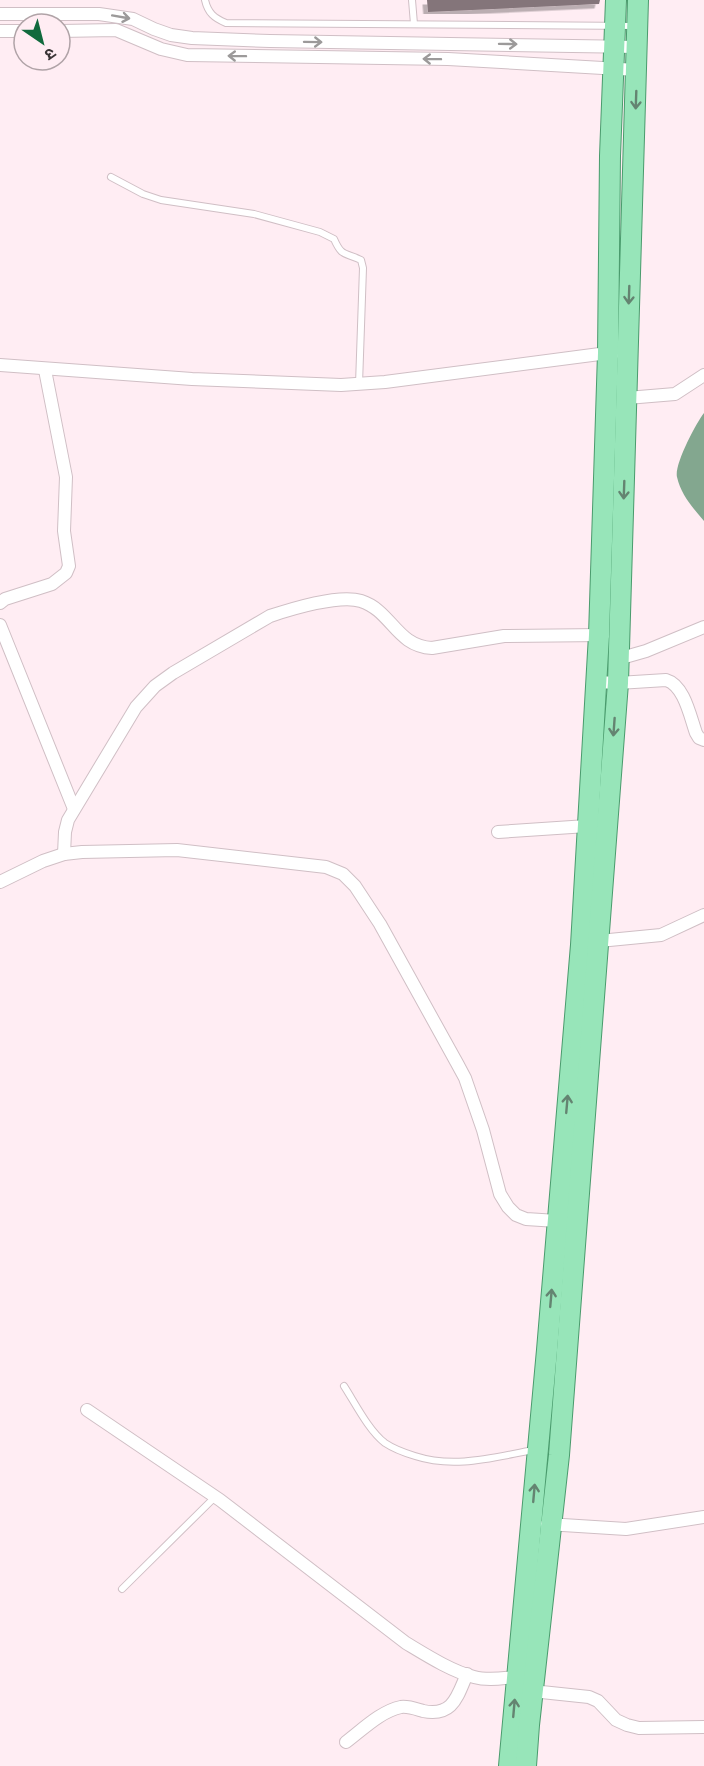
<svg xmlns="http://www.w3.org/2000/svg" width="704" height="1766" viewBox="0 0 704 1766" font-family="'Alegreya Sans','Noto Sans Devanagari',sans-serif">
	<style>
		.water { fill: #83a78f }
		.building { fill: #84757a; filter: url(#shadow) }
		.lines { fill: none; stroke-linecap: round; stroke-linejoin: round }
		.lane-casing { stroke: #d0bfc5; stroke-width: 8 }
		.street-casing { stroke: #d0bfc5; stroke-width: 14 }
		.primary-casing { stroke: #4a9b6d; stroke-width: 22 }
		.lane { stroke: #fff; stroke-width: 6 }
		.street { stroke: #fff; stroke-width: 12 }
		.primary { stroke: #97e5b9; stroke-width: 20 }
		.oneway { stroke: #9c9a9a }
		.oneway2 { stroke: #648471 }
	</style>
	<defs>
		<filter id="shadow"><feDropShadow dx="-4.5" dy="4.5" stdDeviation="0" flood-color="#0004"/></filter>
	</defs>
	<rect width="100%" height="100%" fill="#ffedf3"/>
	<path class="water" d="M704,413V521C693,508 681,495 677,477C674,465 696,423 704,413Z"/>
	<path class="building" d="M427,0H600L599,4L428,12Z"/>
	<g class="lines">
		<defs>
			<g id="lane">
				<path d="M205,0C208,13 214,18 226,23L636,26"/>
				<path d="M412,0L414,24"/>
				<path d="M111,177L143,194L161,200L254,214L320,232L334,239C342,257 344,252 361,260L363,268L359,384"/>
				<path d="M344,1386C355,1403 369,1431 385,1443C394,1449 405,1453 415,1456C455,1469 494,1457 534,1450"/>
				<path d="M122,1589L215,1497"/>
			</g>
			<g id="street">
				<path d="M0,14H99L133,19L154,29L171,35L192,38L270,41L637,47"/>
				<path d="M0,31H24"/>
				<path d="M60,31L116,30L161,49L187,55L448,59L637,70"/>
				<path d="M0,365L192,379L341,385L385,382L615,352"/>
				<path d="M627,398L675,394L704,375"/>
				<path d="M0,603L5,599L52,584L66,573L69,566L64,531L66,477L45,370"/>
				<path d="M0,625L74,809"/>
				<path d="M618,659L646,651L704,627"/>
				<path d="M596,682L618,683L666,680C684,685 690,716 696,733L699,738L704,740"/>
				<path d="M498,832L587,826"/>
				<path d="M64,854L65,832L68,820L136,707L155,686L173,673L270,616C291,609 340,594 361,601C392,611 396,646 432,648L504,636L603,635"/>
				<path d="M0,882L43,861L64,854L82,852L177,850L326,867L343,874L355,886L380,924L458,1065L465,1078L483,1130L500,1194L508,1207L516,1215L526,1219L557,1221"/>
				<path d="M599,941L661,935L704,915"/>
				<path d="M87,1410L220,1500L406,1643C426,1655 451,1671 474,1677C488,1681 503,1678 517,1677"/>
				<path d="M547,1524L626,1529L704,1517"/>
				<path d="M532,1691L589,1697L598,1701L616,1720L627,1725L639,1728L704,1727"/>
				<path d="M346,1742C362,1730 381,1711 401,1707C408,1706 416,1709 423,1711C453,1717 457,1697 467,1674"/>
			</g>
			<g id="primary">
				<path d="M509,1766L547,1350L581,945L599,635L608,353L610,156L616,0"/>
				<path d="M526,1766L529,1725L559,1455L618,683L638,0"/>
			</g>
		</defs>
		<use href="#lane" class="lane-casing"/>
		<use href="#street" class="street-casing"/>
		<use href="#primary" class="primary-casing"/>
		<use href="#lane" class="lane"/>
		<use href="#street" class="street"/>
		<use href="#primary" class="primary"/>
	</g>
	<defs><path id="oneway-shaft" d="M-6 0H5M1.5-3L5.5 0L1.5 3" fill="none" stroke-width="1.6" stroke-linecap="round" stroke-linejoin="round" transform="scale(1.5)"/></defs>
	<g class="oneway">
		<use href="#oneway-shaft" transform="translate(121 17) rotate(10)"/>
		<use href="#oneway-shaft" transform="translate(313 42) rotate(1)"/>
		<use href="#oneway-shaft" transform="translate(508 44) rotate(1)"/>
		<use href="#oneway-shaft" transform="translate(237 56) rotate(-179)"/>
		<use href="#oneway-shaft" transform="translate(432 59) rotate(-179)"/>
	</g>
	<g class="oneway2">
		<use href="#oneway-shaft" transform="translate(636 100) rotate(92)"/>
		<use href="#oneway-shaft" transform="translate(629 295) rotate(92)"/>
		<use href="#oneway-shaft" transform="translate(624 490) rotate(92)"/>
		<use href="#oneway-shaft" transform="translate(614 727) rotate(94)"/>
		<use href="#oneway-shaft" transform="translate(567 1104) rotate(-85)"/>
		<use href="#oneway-shaft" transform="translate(551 1298) rotate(-85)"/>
		<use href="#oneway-shaft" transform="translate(534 1493) rotate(-85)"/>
		<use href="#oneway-shaft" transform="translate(514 1708) rotate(-85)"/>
	</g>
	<g transform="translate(42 42) rotate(145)"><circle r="28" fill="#ffedf3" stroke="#b0a3a7" stroke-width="1.5"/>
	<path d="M0-4.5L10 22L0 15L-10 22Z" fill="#116a3d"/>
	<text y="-9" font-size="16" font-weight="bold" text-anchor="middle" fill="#3a3436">उ</text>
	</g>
</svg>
